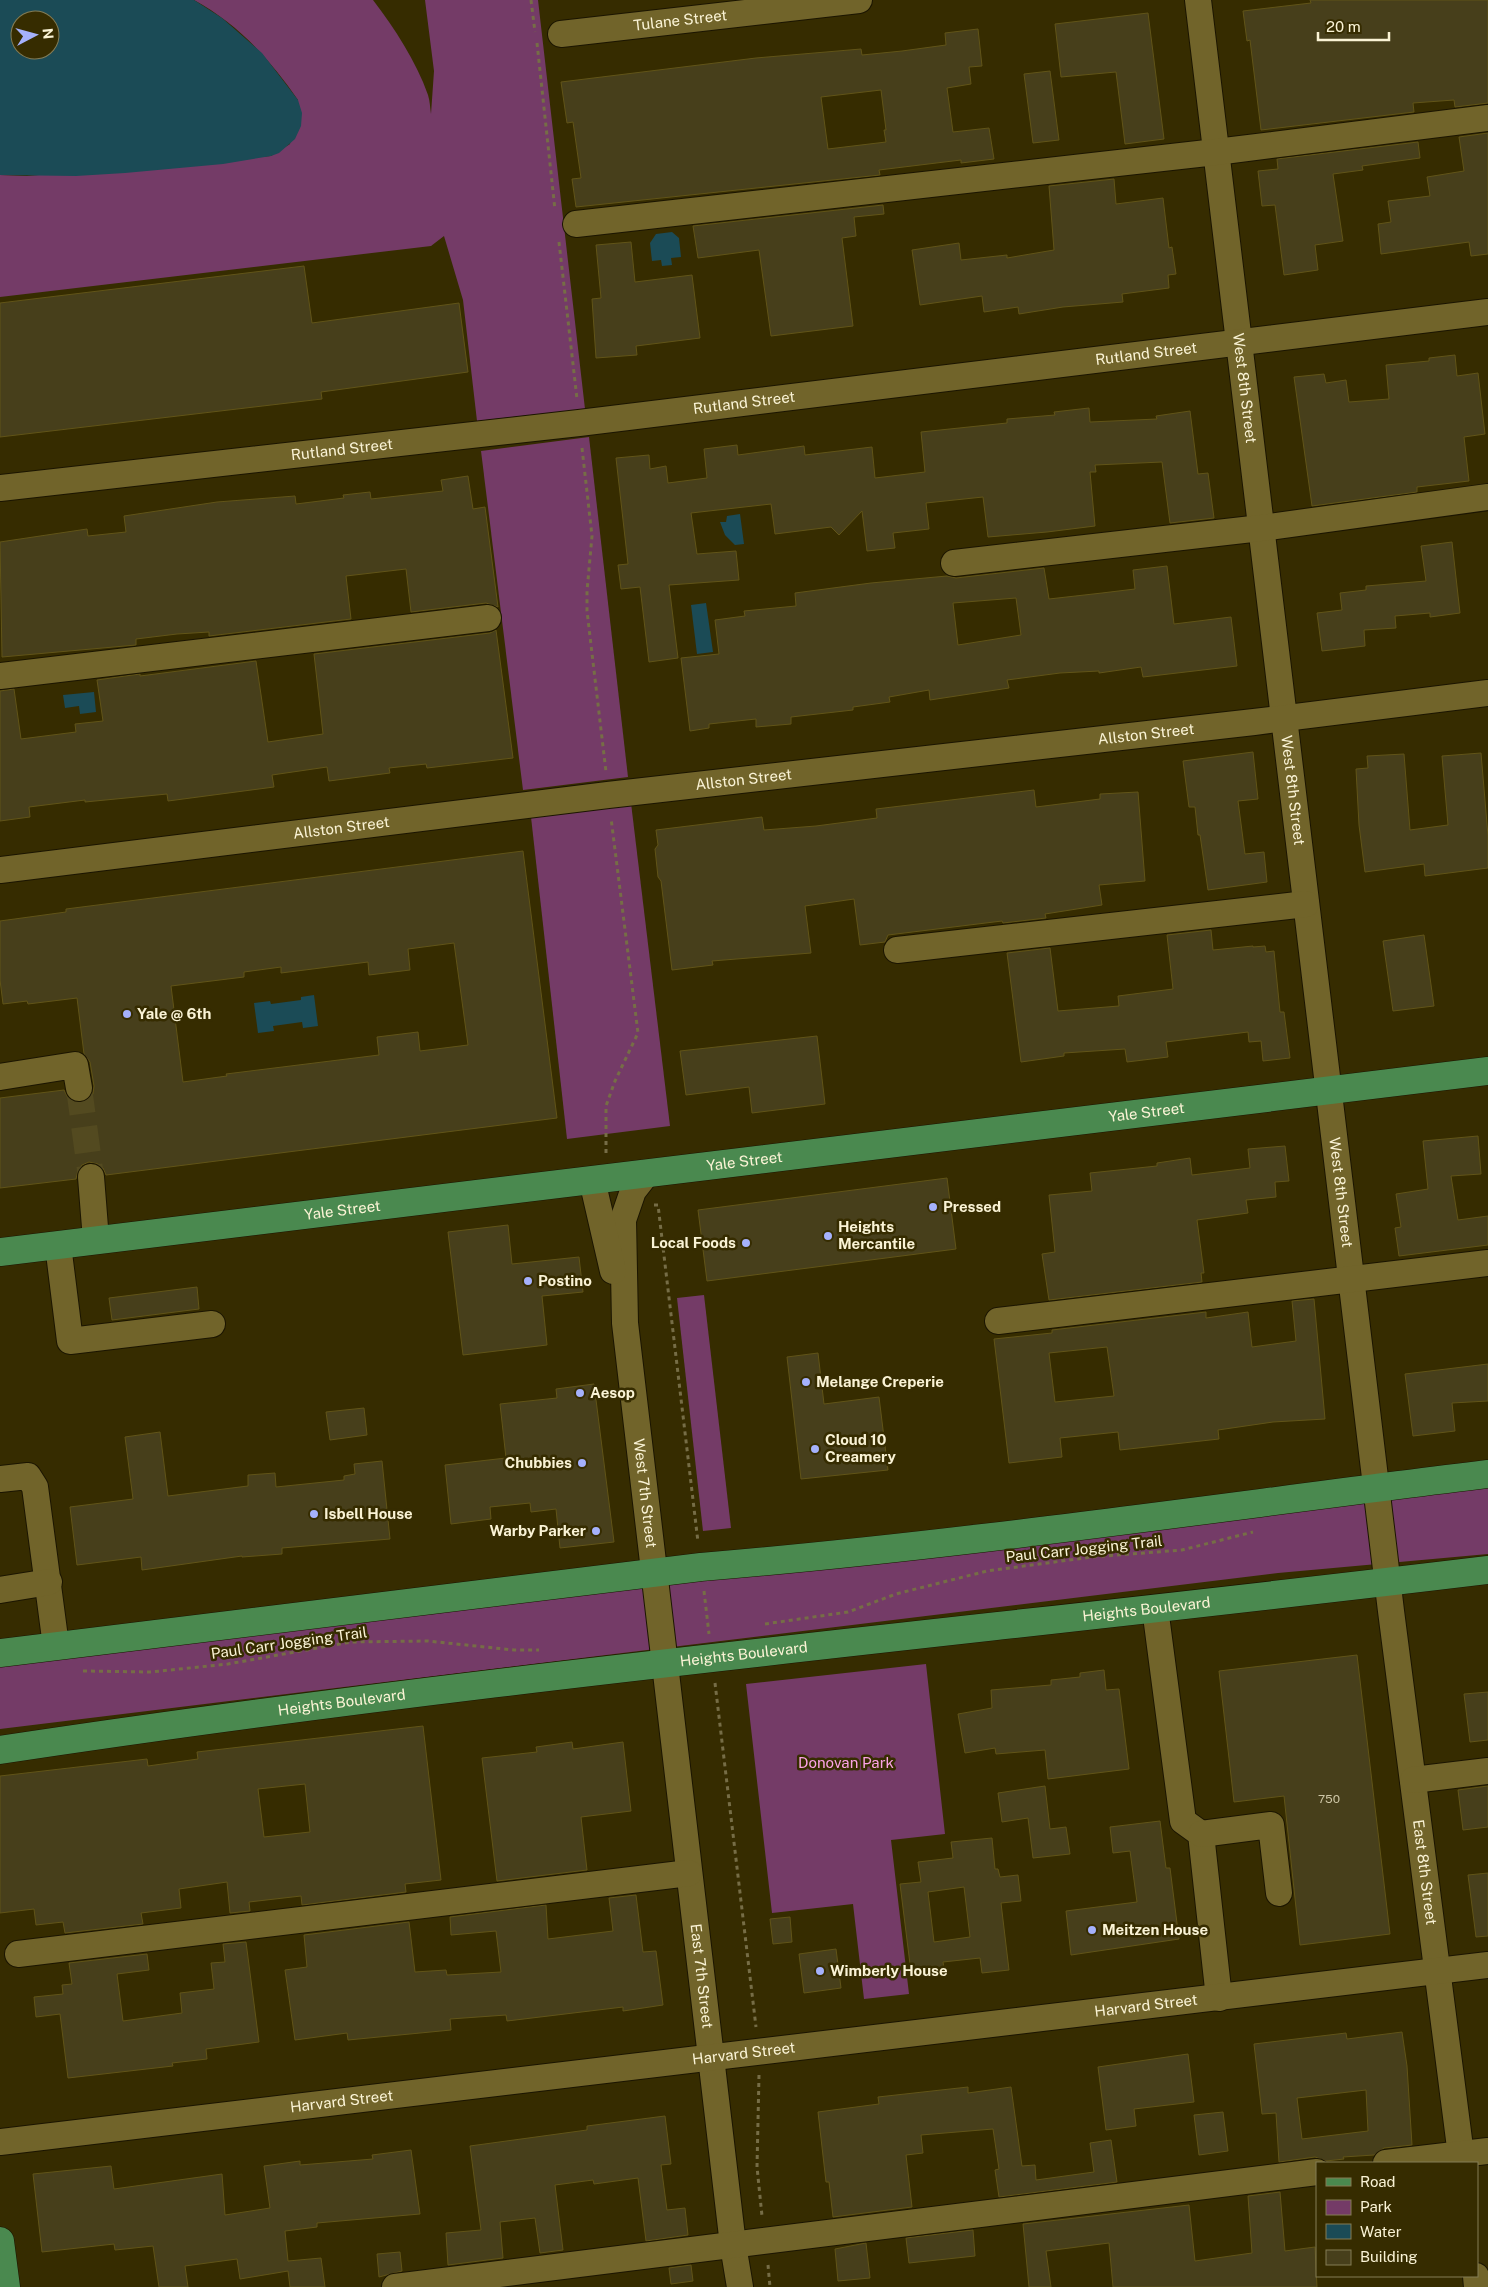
<svg xmlns="http://www.w3.org/2000/svg" width="1488" height="2287" viewBox="0 0 1488 2287" font-family="'Public Sans',sans-serif">
	<style>
		.green { fill: #743b67 }
		.water { fill: #1b4b56; fill-rule: evenodd }
		.building { fill: #473f1b; stroke: #615418; fill-rule: evenodd }
		.lines { fill: none; stroke-linecap: round; stroke-linejoin: round }
		.minor-tunnel { stroke: #534a20; stroke-width: 26; stroke-dasharray: 26 13; stroke-linecap: butt }
		.minor-casing { stroke: #1b1500; stroke-width: 28 }
		.major-casing { stroke: #1b1500; stroke-width: 29 }
		.path { stroke: #766d46; stroke-width: 3; stroke-dasharray: 4 4; stroke-linecap: butt }
		.minor { stroke: #71642a; stroke-width: 26 }
		.major { stroke: #4a894f; stroke-width: 28 }
		.poi-dot { fill: #a5b1fc; stroke: #362c00; stroke-width: 2 }
		.labels { text-anchor: middle; stroke-width: 5; stroke-linejoin: round; paint-order: stroke }
		.number-label { font-size: 12px; fill: #cdc6a6 }
		.street-label { font-size: 15px; fill: #faf3d5; stroke: #362c00 }
		.poi-label { font-size: 15px; font-weight: bold; fill: #faf3d5; stroke: #362c00; text-anchor: start }
		.park-label { font-size: 15px; fill: #fca3e6; stroke: #362c00 }
	</style>
	<rect width="100%" height="100%" fill="#362c00"/>
	<g class="green">
		<path d="M194,0H373C395,29 416,61 428,95C430,101 430,108 431,114L434,71L425,0H538L585,409L477,421L463,300L444,236L431,246L0,297V175L27,176L271,156L290,144L298,100C270,59 238,24 194,0Z"/>
		<path d="M589,437L628,777L523,790L481,451Z"/>
		<path d="M631,803L670,1126L567,1139L531,817Z"/>
		<path d="M704,1295L731,1528L703,1531L677,1298Z"/>
		<path d="M1488,1488V1554L1278,1573L0,1729V1664Z"/>
		<path d="M926,1664L945,1834L891,1840L909,1994L864,1999L853,1904L772,1913L746,1684Z"/>
	</g>
	<g class="water">
		<path d="M0,0H194L222,18L262,53L298,100L302,113L301,126L295,139L279,153L271,156L223,164L125,173L76,176L0,175ZM20,20H50V50H20Z"/>
		<path d="M672,232L679,238L681,257L671,258L672,265L662,266L661,260L652,261L650,243L656,234Z"/>
		<path d="M740,514L744,544L735,545L725,535L720,522H726L727,516Z"/>
		<path d="M706,603L713,652L697,654L691,605Z"/>
		<path d="M94,692L96,712L80,714L79,706L65,708L63,695Z"/>
		<path d="M314,995L318,1026L303,1028L302,1022L273,1026L274,1031L258,1033L254,1003L270,1001L271,1004L301,1000V997Z"/>
	</g>
	<g class="building">
		<path d="M1310,0H1488V103L1455,107L1454,100L1413,103L1414,112L1261,130L1250,40L1247,41L1243,11L1311,3Z"/>
		<path d="M1148,13L1164,139L1125,144L1116,72L1061,77L1055,24Z"/>
		<path d="M978,29L982,66L969,67L971,84L947,88L953,132L989,128L994,159L961,163V160L879,170L880,175L576,207L572,179L581,178L573,122L567,123L561,82L756,58L861,49L862,55L902,51L946,45L945,33ZM881,90L886,130H884L886,142L828,149L821,97Z"/>
		<path d="M1050,71L1059,140L1033,143L1024,74Z"/>
		<path d="M1488,133V254L1471,256L1469,242L1381,254L1378,224L1391,222L1388,201L1430,196L1427,177L1464,171L1459,137Z"/>
		<path d="M1418,142L1420,158L1362,166L1363,170L1333,174L1343,241L1315,245L1318,270L1284,275L1275,205L1262,206L1258,171L1278,169L1277,159Z"/>
		<path d="M1114,179L1116,204L1163,198L1169,248L1172,247L1176,274L1168,275L1169,288L1122,294L1123,302L1063,307L1019,314L1018,307L984,312L982,296L920,305L912,250L959,243L961,260L1007,255V258L1054,250L1049,186Z"/>
		<path d="M883,205L884,214L854,217L856,236L842,238L853,326L771,336L759,250L698,258L693,226Z"/>
		<path d="M631,242L635,282L692,275L700,338L636,346L637,355L596,358L592,299L601,298L596,245Z"/>
		<path d="M304,266L312,323L459,303L468,372L321,392L322,399L0,437V303Z"/>
		<path d="M1455,355L1457,376L1478,373L1485,434L1464,437L1469,481L1417,487V492L1312,506L1294,377L1324,374L1326,383L1346,380L1349,402L1389,399L1386,365L1429,361V358Z"/>
		<path d="M1089,408L1090,422L1157,419L1156,416L1190,411L1198,474L1208,473L1214,518L1170,523L1162,462L1095,465L1096,472H1090L1095,526L1047,532L988,537L983,497L926,503L929,529L893,533L895,548L867,551L862,511L839,535L831,527L775,534L771,504L691,513L697,554L736,551L739,580L669,585L678,658L649,662L640,587L621,589L618,565L628,564L616,458L649,455L650,469L666,466L668,483L707,478L704,449L737,445L738,455L804,446L805,455L872,447L875,478L925,472L921,432L1007,423V419L1055,415L1054,412Z"/>
		<path d="M468,476L473,509L485,507L498,607L486,603L411,612L406,569L346,576L351,619L209,636V632L177,634L136,639V645L2,657L0,542L87,529L88,536L126,532L124,516L217,502L295,496L296,504L344,498L343,495L370,492L371,499L443,491L441,480Z"/>
		<path d="M1452,542L1460,613L1430,617V613L1395,616L1396,628L1364,630L1365,646L1322,651L1317,613L1342,610L1340,593L1366,590V586L1426,581L1421,546Z"/>
		<path d="M1167,566L1174,624L1231,617L1237,666L1143,677L1141,667L1099,673V671L1060,673L1007,680L1009,688L930,700L929,690L889,697L890,702L853,707V710L791,717V724L756,727V719L709,724V728L690,731L681,658L719,654L715,620L745,616L744,611L796,606L795,593L871,583L947,576L956,578L1044,568L1049,599L1102,593L1135,589L1133,570ZM1016,598L1021,635L958,645L953,603Z"/>
		<path d="M496,630L513,758L427,768L426,764L389,768L390,773L329,781L327,767L272,775L274,787L168,801L167,794L85,802V800L29,807L30,817L0,821V691L14,689L21,739L76,732L75,724L103,721L97,680L140,674V676L256,661L268,742L323,734L314,654L490,633Z"/>
		<path d="M1253,752L1258,799L1238,801L1245,854L1264,852L1267,882L1208,890L1200,835H1198L1195,807H1189L1183,761Z"/>
		<path d="M1481,753L1488,836V868L1425,876L1424,864L1365,872L1359,825L1356,769L1368,768L1367,756L1404,754L1410,830L1448,825L1442,756Z"/>
		<path d="M1034,790L1036,807L1100,799V794L1138,792L1145,881L1099,885L1102,905L1045,914L1046,918L1003,923L1002,921L888,935L885,942L860,945L854,899L805,906L811,953L712,961L713,965L672,970L661,881L658,877L655,849L658,845L656,830L762,817L764,830L816,826L877,818L876,809Z"/>
		<path d="M523,851L557,1118L106,1175L103,1168L98,1164L89,1162L82,1165L78,1170L76,1179L0,1188V1098L64,1090L68,1098L73,1102L81,1103L89,1099L93,1094L94,1086L90,1062L84,1054L77,998L28,1004L27,1001L3,1004L0,980V921L66,912V909ZM454,943L468,1045L420,1051L418,1032L377,1037L379,1055L226,1074L227,1076L183,1082L171,986L244,977V972L281,967V973L368,962L369,975L410,970L408,949Z"/>
		<path d="M1211,930L1213,950L1253,946V947L1265,946L1266,952L1274,951L1280,1012H1284L1290,1058L1263,1061L1261,1041L1249,1042L1248,1032L1166,1042L1168,1057L1127,1062L1125,1049L1064,1053V1056L1021,1062L1007,953L1050,948L1058,1011L1119,1006L1118,996L1173,989L1167,935Z"/>
		<path d="M1424,935L1434,1006L1393,1011L1383,941Z"/>
		<path d="M817,1036L825,1104L752,1113L749,1087L686,1095L680,1051Z"/>
		<path d="M1478,1136L1481,1174L1451,1176L1458,1220L1488,1216V1245L1399,1256L1395,1228L1401,1227L1396,1194L1428,1189L1423,1141Z"/>
		<path d="M1285,1146L1289,1181L1275,1182L1276,1197L1246,1200L1248,1213L1197,1220L1204,1273H1201L1202,1282L1049,1300L1042,1254L1055,1252L1049,1195L1092,1191L1090,1173L1157,1166V1163L1190,1158L1192,1175L1250,1168L1248,1149Z"/>
		<path d="M947,1178L956,1249L707,1281L698,1210Z"/>
		<path d="M508,1225L512,1264L579,1257L583,1292L542,1296L547,1345L463,1355L448,1232Z"/>
		<path d="M197,1287L199,1309L112,1320L109,1298Z"/>
		<path d="M1314,1299L1325,1419L1273,1422L1218,1430L1219,1439L1120,1450L1118,1432L1060,1438L1062,1457L1009,1463L994,1339L1052,1333V1330L1206,1312V1318L1248,1312L1252,1347L1296,1341L1292,1301ZM1107,1347L1114,1396L1055,1402L1049,1353Z"/>
		<path d="M818,1353L824,1404L879,1397L888,1470L801,1479L787,1357Z"/>
		<path d="M1488,1364V1401L1452,1403L1455,1431L1413,1436L1405,1374Z"/>
		<path d="M594,1384L614,1542L560,1548L556,1509L531,1512L530,1503L490,1507L491,1519L451,1524L445,1465L506,1458L500,1404L557,1398L556,1389Z"/>
		<path d="M364,1408L367,1435L330,1440L326,1412Z"/>
		<path d="M160,1432L168,1496L248,1486V1475L275,1473L276,1487L344,1480V1476L355,1474L354,1464L382,1461L390,1539L282,1548V1554L242,1557V1556L142,1570L141,1557L77,1565L70,1507L133,1499L125,1437Z"/>
		<path d="M1357,1655L1390,1934L1300,1945L1284,1796L1234,1802L1219,1671Z"/>
		<path d="M1104,1670L1106,1690L1119,1689L1129,1769L1048,1779L1045,1750L996,1754L995,1748L965,1753L958,1714L992,1708L991,1690L1051,1685V1680L1080,1677V1673Z"/>
		<path d="M1488,1692V1740L1470,1742L1464,1694Z"/>
		<path d="M423,1726L441,1880L405,1884L406,1892L302,1905L301,1896L249,1902L250,1911L230,1913L227,1882L179,1889L181,1908L141,1913L143,1924L65,1933L63,1922L36,1925L34,1909L0,1913V1776L147,1759L148,1766L198,1759L197,1752ZM305,1784L310,1832L264,1837L258,1789Z"/>
		<path d="M572,1742L573,1749L623,1742L631,1811L581,1817L587,1870L497,1881L482,1758L537,1752L536,1747Z"/>
		<path d="M1045,1786L1050,1829L1066,1827L1070,1854L1033,1858L1028,1818L1002,1822L998,1793Z"/>
		<path d="M1488,1786V1827L1463,1830L1458,1790Z"/>
		<path d="M1160,1821L1166,1868H1170L1179,1939L1071,1955L1066,1911L1137,1902L1130,1851L1113,1853L1110,1827Z"/>
		<path d="M992,1838L995,1869H998L1000,1877L1018,1875L1021,1901L1001,1903L1009,1970L982,1973L980,1958L943,1962L944,1968L911,1972L900,1884L921,1882L918,1862L953,1858L951,1842ZM964,1887L970,1937L934,1942L928,1892Z"/>
		<path d="M1488,1873V1936L1476,1937L1468,1875Z"/>
		<path d="M636,1895L643,1952L656,1951L663,2005L623,2011V2007L507,2021L506,2015L450,2019L451,2030L348,2040L347,2033L295,2040L285,1970L307,1967L304,1935L409,1922L415,1972L446,1970L447,1975L501,1972L496,1931L451,1935L450,1917L546,1905L548,1939L613,1931L609,1898Z"/>
		<path d="M790,1917L792,1942L773,1944L770,1919Z"/>
		<path d="M246,1942L259,2042L206,2049L207,2059L172,2063L173,2066L68,2078L60,2014L36,2017L34,1997L63,1994L62,1985L72,1984L69,1963L147,1954L149,1970L117,1974L123,2021L182,2013L180,1993L214,1989L211,1963L225,1962L223,1944Z"/>
		<path d="M836,1949L841,1988L804,1993L799,1954Z"/>
		<path d="M1402,2032L1407,2066L1412,2145L1384,2148L1374,2155L1343,2157L1344,2159L1326,2161L1315,2157L1279,2162L1276,2113L1262,2114L1254,2044L1346,2033L1347,2039ZM1366,2090L1368,2131L1302,2139L1297,2098Z"/>
		<path d="M1188,2054L1194,2102L1134,2109L1136,2126L1106,2130L1098,2067Z"/>
		<path d="M968,2087V2093L1011,2087L1022,2166L1035,2165L1036,2180L1094,2172L1090,2143L1111,2140L1117,2182L999,2197L995,2170L999,2169L993,2129L921,2135L923,2153L906,2155L912,2207L833,2217L829,2182H826L818,2112L879,2104L878,2097Z"/>
		<path d="M1223,2112L1228,2151L1199,2155L1194,2115Z"/>
		<path d="M665,2116L671,2164L661,2165L667,2210L685,2208L688,2235L646,2241L638,2178L594,2184L593,2180L555,2185L563,2250L540,2253L535,2218L500,2222L503,2258L448,2265L446,2233L481,2230L470,2146L587,2130V2126Z"/>
		<path d="M411,2150L420,2214L317,2223V2227L285,2231L288,2261L321,2258L325,2287H290L288,2271L240,2279L237,2259L185,2266L188,2287H159L153,2246L115,2250L114,2244L42,2252L33,2174L111,2166L114,2189L222,2174L225,2215L270,2208L264,2166L300,2161V2165L373,2159L372,2155Z"/>
		<path d="M1280,2192L1285,2251L1315,2247L1317,2287H1113L1109,2243L1046,2251L1051,2287H1029L1023,2224L1189,2205L1195,2261L1252,2253L1248,2196Z"/>
		<path d="M973,2230L975,2256L909,2263L906,2238Z"/>
		<path d="M866,2243L870,2278L838,2281L835,2249Z"/>
		<path d="M400,2252L402,2271L379,2277L377,2254Z"/>
		<path d="M691,2265L693,2281L671,2284L669,2268Z"/>
	</g>
	<g class="lines">
		<path class="minor-tunnel" d="M79,1088L91,1177"/>
		<defs>
			<g id="minor">
				<path id="s1" d="M1198,0L1391,1611L1462,2163"/>
				<path id="s2" d="M561,34L859,0"/>
				<path d="M576,224L1216,152L1488,118"/>
				<path id="s3" d="M0,488L579,423L1488,312"/>
				<path d="M954,563L1261,528L1488,497"/>
				<path d="M0,676L488,618"/>
				<path id="s4" d="M0,870L608,795L1254,722L1488,693"/>
				<path d="M897,950L1306,904"/>
				<path d="M0,1077L75,1065L79,1088"/>
				<path id="s5" d="M647,1173L633,1191L623,1220L625,1323L733,2245L740,2287"/>
				<path d="M91,1177L96,1240"/>
				<path d="M592,1180L613,1271"/>
				<path d="M58,1245L70,1341L212,1324"/>
				<path d="M998,1321L1488,1263"/>
				<path d="M0,1479L28,1476L35,1487L56,1646"/>
				<path d="M0,1590L49,1582"/>
				<path d="M1155,1608L1183,1821L1201,1834L1219,1998"/>
				<path d="M1413,1780L1488,1771"/>
				<path d="M1201,1834L1271,1825L1279,1893"/>
				<path d="M18,1954L689,1873"/>
				<path id="s6" d="M0,2142L1488,1965"/>
				<path d="M1386,2163L1488,2151"/>
				<path d="M1476,2276L1477,2287"/>
				<path d="M395,2287L1317,2172"/>
			</g>
			<g id="major">
				<path id="s7" d="M0,1252L1488,1071"/>
				<path d="M0,1653L701,1567C965,1545 1226,1506 1488,1474"/>
				<path id="s8" d="M0,1750C494,1675 992,1630 1488,1570"/>
				<path d="M0,2241L6,2287"/>
			</g>
		</defs>
		<use href="#minor" class="minor-casing"/>
		<use href="#major" class="major-casing"/>
		<g class="path">
			<path d="M531,0L535,32"/>
			<path d="M537,43L555,210"/>
			<path d="M559,242L577,399"/>
			<path d="M582,448L592,536L587,591V611L606,772"/>
			<path d="M606,1153V1106L615,1081L638,1033L611,818"/>
			<path d="M654,1205H658L698,1542"/>
			<path d="M704,1591L709,1634"/>
			<path d="M765,1624L848,1612L896,1594L987,1571L1092,1557L1182,1550L1253,1532"/>
			<path d="M83,1671L151,1672L228,1664L351,1642L428,1641L514,1650H539"/>
			<path d="M715,1683L756,2027"/>
			<path d="M759,2075L757,2167L762,2216"/>
			<path d="M768,2265L770,2287"/>
		</g>
		<use href="#minor" class="minor"/>
		<use href="#major" class="major"/>
	</g>
	<g class="poi-dot">
		<circle cx="127" cy="1014" r="5"/>
		<circle cx="933" cy="1207" r="5"/>
		<circle cx="828" cy="1236" r="5"/>
		<circle cx="746" cy="1243" r="5"/>
		<circle cx="528" cy="1281" r="5"/>
		<circle cx="806" cy="1382" r="5"/>
		<circle cx="580" cy="1393" r="5"/>
		<circle cx="815" cy="1449" r="5"/>
		<circle cx="582" cy="1463" r="5"/>
		<circle cx="314" cy="1514" r="5"/>
		<circle cx="596" cy="1531" r="5"/>
		<circle cx="1092" cy="1930" r="5"/>
		<circle cx="820" cy="1971" r="5"/>
	</g>
	<g class="labels">
		<g class="number-label">
			<text x="1329" y="1803">750</text>
		</g>
		<g class="street-label">
			<text dy="5" stroke="none"><textPath href="#s2" startOffset="120">Tulane Street</textPath></text>
			<text dy="5" stroke="none"><textPath href="#s3" startOffset="1154">Rutland Street</textPath></text>
			<text dy="5" stroke="none"><textPath href="#s1" startOffset="391">West 8th Street</textPath></text>
			<text dy="5" stroke="none"><textPath href="#s3" startOffset="749">Rutland Street</textPath></text>
			<text dy="5" stroke="none"><textPath href="#s3" startOffset="344">Rutland Street</textPath></text>
			<text dy="5" stroke="none"><textPath href="#s4" startOffset="1154">Allston Street</textPath></text>
			<text dy="5" stroke="none"><textPath href="#s4" startOffset="749">Allston Street</textPath></text>
			<text dy="5" stroke="none"><textPath href="#s1" startOffset="796">West 8th Street</textPath></text>
			<text dy="5" stroke="none"><textPath href="#s4" startOffset="344">Allston Street</textPath></text>
			<text dy="5" stroke="none"><textPath href="#s7" startOffset="1155">Yale Street</textPath></text>
			<text dy="5" stroke="none"><textPath href="#s7" startOffset="750">Yale Street</textPath></text>
			<text dy="5" stroke="none"><textPath href="#s1" startOffset="1201">West 8th Street</textPath></text>
			<text dy="5" stroke="none"><textPath href="#s7" startOffset="345">Yale Street</textPath></text>
			<text dy="5" stroke="none"><textPath href="#s5" startOffset="328">West 7th Street</textPath></text>
			<text transform="translate(1084 1549) rotate(-6)" y="5">Paul Carr Jogging Trail</text>
			<text dy="5" stroke="none"><textPath href="#s8" startOffset="1155">Heights Boulevard</textPath></text>
			<text transform="translate(289 1643) rotate(-8)" y="5">Paul Carr Jogging Trail</text>
			<text dy="5" stroke="none"><textPath href="#s8" startOffset="750">Heights Boulevard</textPath></text>
			<text dy="5" stroke="none"><textPath href="#s8" startOffset="345">Heights Boulevard</textPath></text>
			<text dy="5" stroke="none"><textPath href="#s1" startOffset="1886">East 8th Street</textPath></text>
			<text dy="5" stroke="none"><textPath href="#s5" startOffset="814">East 7th Street</textPath></text>
			<text dy="5" stroke="none"><textPath href="#s6" startOffset="1154">Harvard Street</textPath></text>
			<text dy="5" stroke="none"><textPath href="#s6" startOffset="749">Harvard Street</textPath></text>
			<text dy="5" stroke="none"><textPath href="#s6" startOffset="344">Harvard Street</textPath></text>
		</g>
		<g class="poi-label">
			<text x="137" y="1019">Yale @ 6th</text>
			<text x="943" y="1212">Pressed</text>
			<text x="838" y="1232">Heights<tspan x="838" dy="17">Mercantile</tspan></text>
			<text x="736" y="1248" text-anchor="end">Local Foods</text>
			<text x="538" y="1286">Postino</text>
			<text x="816" y="1387">Melange Creperie</text>
			<text x="590" y="1398">Aesop</text>
			<text x="825" y="1445">Cloud 10<tspan x="825" dy="17">Creamery</tspan></text>
			<text x="572" y="1468" text-anchor="end">Chubbies</text>
			<text x="324" y="1519">Isbell House</text>
			<text x="586" y="1536" text-anchor="end">Warby Parker</text>
			<text x="1102" y="1935">Meitzen House</text>
			<text x="830" y="1976">Wimberly House</text>
		</g>
		<g class="park-label">
			<text x="846" y="1768">Donovan Park</text>
		</g>
	</g>
	<rect x="1316" y="2162" width="162" height="115" fill="#362c00" stroke="#847c55"/>
	<rect x="1326" y="2178" width="25" height="8" fill="#4a894f" stroke="#847c55"/>
	<text x="1360" y="2187" font-size="15" fill="#faf3d5">Road</text>
	<rect x="1326" y="2200" width="25" height="15" fill="#743b67" stroke="#847c55"/>
	<text x="1360" y="2212" font-size="15" fill="#faf3d5">Park</text>
	<rect x="1326" y="2224" width="25" height="15" fill="#1b4b56" stroke="#847c55"/>
	<text x="1360" y="2237" font-size="15" fill="#faf3d5">Water</text>
	<rect x="1326" y="2250" width="25" height="15" fill="#473f1b" stroke="#847c55"/>
	<text x="1360" y="2262" font-size="15" fill="#faf3d5">Building</text>
	<g transform="translate(35 35) rotate(84)"><circle r="24" fill="#362c00" stroke="#847c55"/>
	<path d="M0-4L9 19L0 12L-9 19Z" fill="#a5b1fc"/>
	<text y="-8" font-size="14" font-weight="bold" text-anchor="middle" fill="#faf3d5">N</text>
	</g>
	<path d="M1318 32v8h71v-8" fill="none" stroke="#faf3d5" stroke-width="2.5"/>
	<text x="1326" y="32" font-size="15" fill="#faf3d5" stroke="#362c00" stroke-width="4" paint-order="stroke">20 m</text>
</svg>
